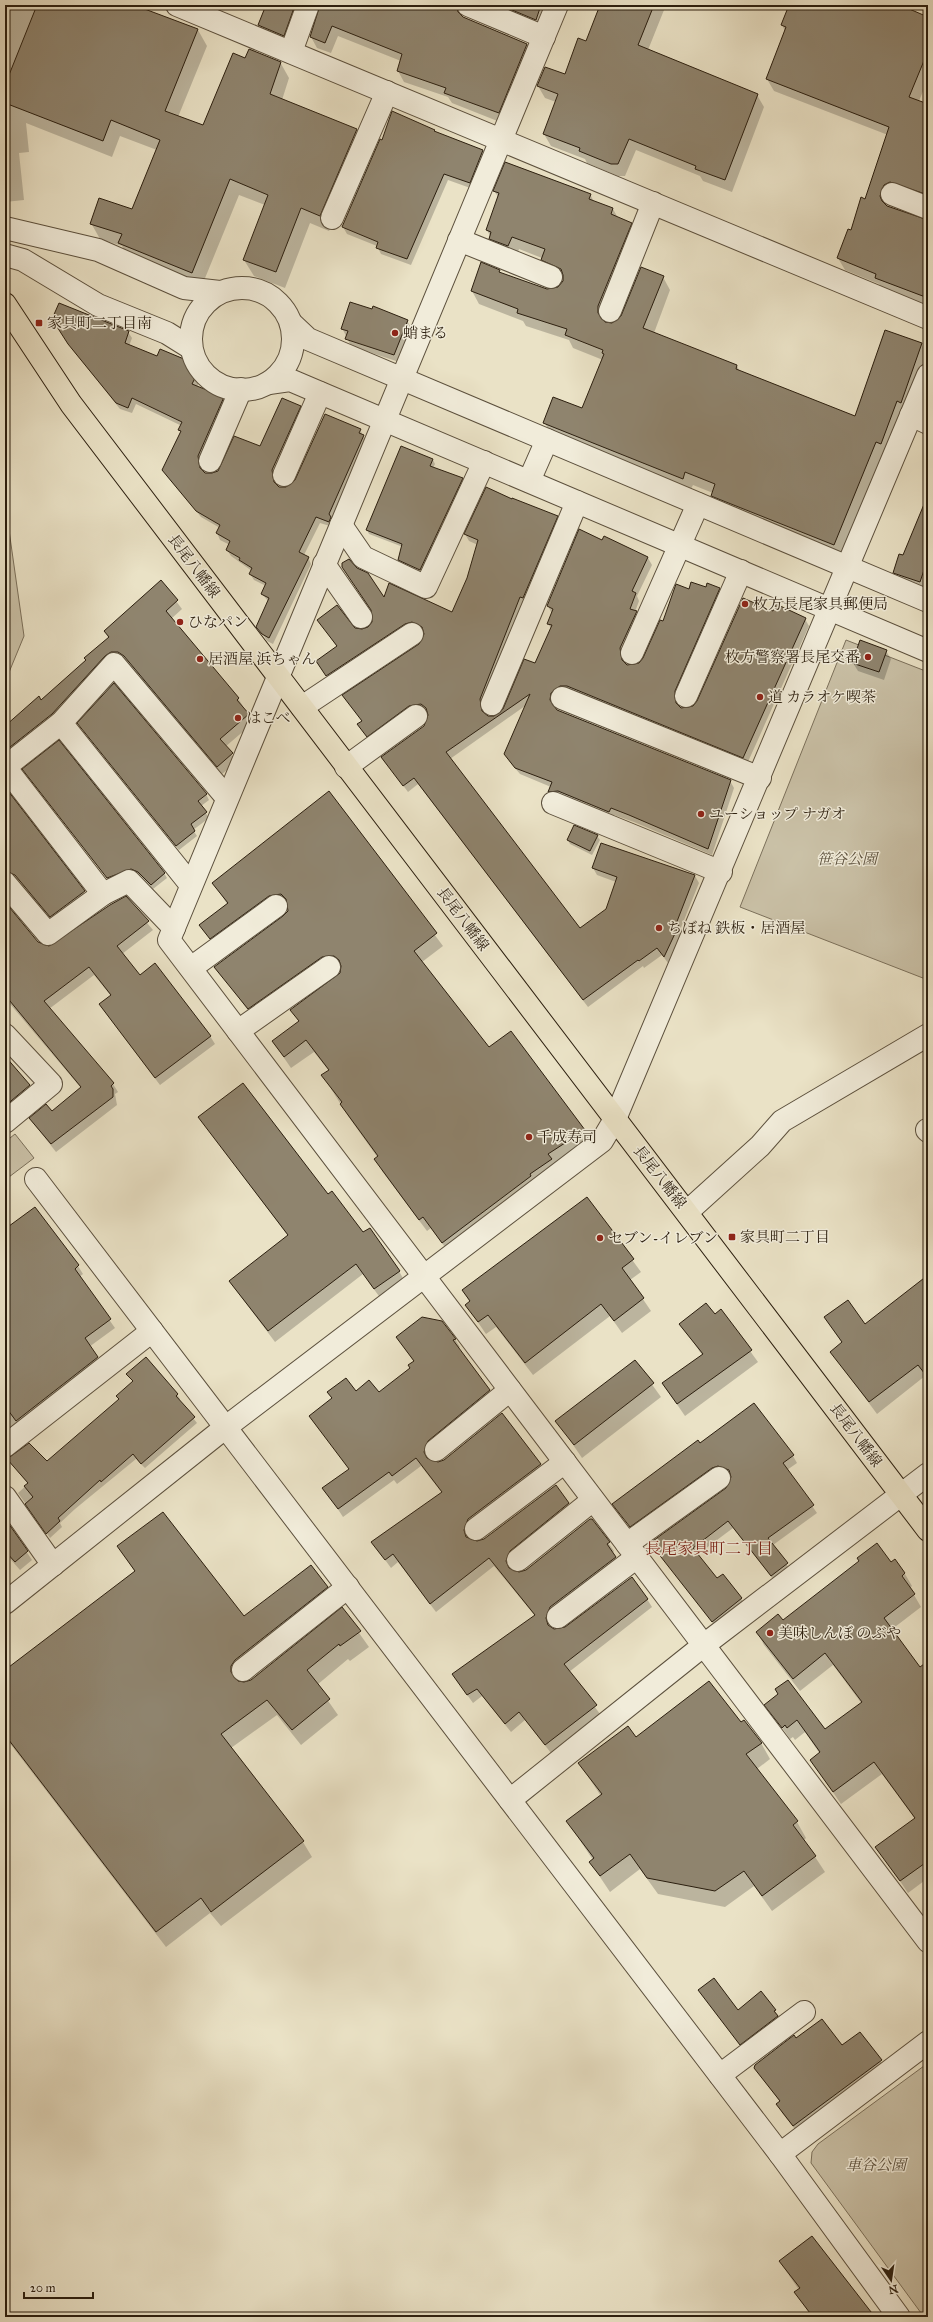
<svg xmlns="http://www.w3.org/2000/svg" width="933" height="2322" viewBox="0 0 933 2322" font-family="'IM FELL Great Primer','Noto Serif JP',serif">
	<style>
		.green { fill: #cac1a7; stroke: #7b705b }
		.shadow { fill: #0003 }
		.building { fill: #8f846e; stroke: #2c1f0f }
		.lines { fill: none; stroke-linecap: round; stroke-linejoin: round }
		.minor-casing { stroke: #5c503d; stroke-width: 24 }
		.major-casing { stroke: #2c1f0f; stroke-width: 24 }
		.minor { stroke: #f1ecda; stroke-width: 22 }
		.major { stroke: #eae2c6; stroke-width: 22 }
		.poi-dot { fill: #8f2418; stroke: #f1ecda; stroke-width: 1.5 }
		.labels { text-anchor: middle; stroke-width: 3; stroke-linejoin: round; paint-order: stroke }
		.poi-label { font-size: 15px; fill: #2c1f0f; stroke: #f1ecda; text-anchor: start }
		.street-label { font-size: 15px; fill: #2c1f0f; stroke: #f1ecda }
		.park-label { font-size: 15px; font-style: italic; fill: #5b503d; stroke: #f1ecda }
		.neighbourhood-label { font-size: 16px; fill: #7a1f14; stroke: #f1ecda }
	</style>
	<rect width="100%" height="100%" fill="#eae2c6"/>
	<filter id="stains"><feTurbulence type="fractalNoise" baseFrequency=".005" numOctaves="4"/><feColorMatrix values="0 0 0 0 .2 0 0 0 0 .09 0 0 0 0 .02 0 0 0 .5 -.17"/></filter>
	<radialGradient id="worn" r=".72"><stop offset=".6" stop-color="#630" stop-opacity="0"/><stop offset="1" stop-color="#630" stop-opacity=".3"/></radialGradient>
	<g class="green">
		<path d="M5,502L24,636L5,682Z"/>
		<path d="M846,640L928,672V980L740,907Z"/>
		<path d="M15,1134L34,1158L5,1180V1142Z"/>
		<path d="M928,2063V2317H924L811,2163L812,2152L818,2144Z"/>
	</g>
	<g class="shadow">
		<path d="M5,5H8V10L10,5H133L198,30L207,46L178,117L204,127L246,59L280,62L289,78L282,100L356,130L366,146L329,231L310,223L285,288L254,276L244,260L265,205L239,195L201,288L129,259L122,246L100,239L91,223L133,210L157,150L120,136L112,157L26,123L29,152L19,153L24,200L5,202Z"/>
		<path d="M266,5H310L290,46L266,36L259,25Z"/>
		<path d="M321,5H470L462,11V17L527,44L533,55L505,124L452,103L448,97L404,82L398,71L401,61L338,36L331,53L317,48L311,37Z"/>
		<path d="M482,5H553L542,30Z"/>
		<path d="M601,5H666L648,50L757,95L764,107L732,192L703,181L700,176L636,150L625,176H618L587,163L585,159L551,146L544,134L556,102L545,98L538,86L565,75L586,43Z"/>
		<path d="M790,5H897L925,16L928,6V79L919,101L928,105V204L887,201L886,205L928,221V307L882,289L879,284L845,270L838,258L866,200L888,135L774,91L767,79L785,31L782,25Z"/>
		<path d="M434,130L435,133L483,151L487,158L473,189L448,180L411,265L381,254L377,246L347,234L343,227L383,141Z"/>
		<path d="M494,191L590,194L594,202L613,209L618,218L631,223L639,237L605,323L612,324L663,277L670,290L654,333L737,366L740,372L855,418L921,344L928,355V360L909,415L841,558L719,509L712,495L713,493L693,485L690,491L552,437L545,423L582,409L603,360L573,348L569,340L526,326L523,321L479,304L472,291L499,271L501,274L547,290L559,288L564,282V280L550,273L542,258L519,249L516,259L498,252L487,230L499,198Z"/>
		<path d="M407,321L412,329L399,362L351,346L342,328Z"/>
		<path d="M57,325L128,332L132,338L129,346L195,377L199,383L197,387L223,398L227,405L201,463L202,471L205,474H212L261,448L300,406L304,413L276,477L275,483L278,487L286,488L360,430L367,442L333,527L320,523L304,555L308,557L311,564L273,644L267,641L258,627L269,602L262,594L266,586L254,580L250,574L252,571L231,556L227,550L230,545L220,540L217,533L220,528L201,517L167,476L182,426L136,404L132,413L120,409L73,350Z"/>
		<path d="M401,447L433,460L435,464L433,468L462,479L464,483L422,574L401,564L399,560L403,547L369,534L367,530Z"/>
		<path d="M928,497V595L902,585L894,573L903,557Z"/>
		<path d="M512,501L557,517L561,524L484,707L485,715L487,717H494L504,710L535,665L551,628L548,624L552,614L548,606L580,530L603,541L605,537L648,558L652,565L637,596L639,601L635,612L640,619L624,656L627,666L640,664L663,622L689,590L719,589L723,596L678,699L679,707L681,709L694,707L773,612L805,619L809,626L747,764L554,700L553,706L557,710L730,781L734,788L712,855L634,822L614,815L613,819L553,799L549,792L551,787L520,774L509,761L525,706L450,759L580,929L606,910L616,882L597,875L593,868L602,845L695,876L699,883L680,930L682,933L668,963L662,955L644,968L643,966L588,1007L418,784L408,792L382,757L424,726L429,713L425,711L371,743L363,731L362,721L348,702L420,645L425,633L416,628L331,682L321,668L337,647L323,627L362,630L368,628L373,622L372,611L343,567L384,599L453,613L468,579L478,545L469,541L465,534Z"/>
		<path d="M161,581L182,609L171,619L238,698L253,723L225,747L237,762L222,774L129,664L123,660L5,763V730L87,661L109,639L105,632Z"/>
		<path d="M886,651L891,659L884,680L858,671L853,663Z"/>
		<path d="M79,724L206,794L209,800L201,806L209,818L193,830L197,836L179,850Z"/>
		<path d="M59,742L164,873L167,878L153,889L141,876L134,872L110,882L26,773Z"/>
		<path d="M5,789L89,900L55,925L15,879L5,880Z"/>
		<path d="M328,793L443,946L422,962L489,1048L584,1130L590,1142L450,1254L431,1228L427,1231L382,1171L376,1160L378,1158L348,1116L323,1076L329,1071L314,1052L291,1068L273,1042L299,1022L292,1010L341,973L342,967L329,968L255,1020L216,967L284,917L289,911L288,906L276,907L218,950L201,925L227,904L214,883Z"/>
		<path d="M597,836L600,840L592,855L570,844L568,840Z"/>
		<path d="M126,898L153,930L122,954L140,976L210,1036L215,1044L160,1085L105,1012L100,1004L111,996L94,975L49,1009L113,1084L118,1092L115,1094L117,1105L56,1152L30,1119L52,1112L81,1088L5,998V904L38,943L49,948Z"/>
		<path d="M5,1057L34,1094L5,1119Z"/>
		<path d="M199,1117L328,1195L399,1271L405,1282L381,1299L363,1274L275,1342L230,1282L288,1236Z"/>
		<path d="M587,1198L641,1272L630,1280L651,1311L622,1333L610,1316L533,1375L496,1327L486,1334L466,1305L470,1303L463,1290Z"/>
		<path d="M35,1208L78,1266L83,1274L79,1277L115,1328L89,1347L102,1366L5,1442V1229Z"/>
		<path d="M928,1276V1379L925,1376L877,1414L831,1352L842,1343L825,1318L865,1325Z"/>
		<path d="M721,1311L758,1362L685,1416L663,1384L702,1355L681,1324L714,1316Z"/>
		<path d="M397,1337L455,1339L460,1347L458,1349L494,1399L432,1449L428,1460L432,1463L444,1461L540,1464L545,1472L469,1533V1540H484L555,1486L573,1512L514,1559L510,1570L520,1573L526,1571L592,1520L614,1551L612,1553L620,1566L555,1616L550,1627L553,1630L566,1628L647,1599L652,1607L569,1672L600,1714L551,1753L525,1720L511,1732L482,1696L473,1703L458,1682L535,1616L494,1566L436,1612L398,1562L391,1568L372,1542L442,1493L421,1466L397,1484L394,1480L343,1517L324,1488L350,1470L355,1392L379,1393L411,1368L414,1362Z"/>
		<path d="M635,1361L661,1397L582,1458L557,1421Z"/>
		<path d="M128,1374L177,1394L180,1399L179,1400L197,1423L145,1468L136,1459L75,1509L60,1523L62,1527L50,1538L18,1493L28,1484L8,1459L47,1462L119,1400L117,1397L134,1382Z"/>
		<path d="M754,1405L793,1456L797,1463L787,1470L817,1513L773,1545L791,1571L776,1583L733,1528L697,1555L717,1580L741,1598L745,1605L717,1628L651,1543L727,1489L733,1477L723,1472L634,1533L614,1504Z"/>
		<path d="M5,1520L32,1560L20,1570L5,1553Z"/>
		<path d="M119,1547L243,1617L327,1588L336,1603L244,1676L239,1683H245L251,1681L342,1609L369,1647L350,1661L348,1659L317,1685L338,1715L301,1745L277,1715L231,1748L303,1842L312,1857L221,1926L210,1913L166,1947L5,1737V1671L135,1572Z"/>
		<path d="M895,1561L905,1574L912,1586L910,1588L921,1607L891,1630L919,1669L928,1672V1878L908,1893L877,1847L915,1819L882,1774L841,1804L811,1760L820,1754L805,1732L795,1740L793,1737L790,1739L766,1705L825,1730L862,1704L833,1665L800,1691L764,1645L757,1632L783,1621Z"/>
		<path d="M741,1724L761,1743L770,1759L757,1769L797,1822L806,1838L804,1840L825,1872L772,1911L754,1886L725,1907L658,1894L640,1869L610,1892L590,1862L593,1860L567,1821L601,1796L579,1763L636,1738Z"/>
		<path d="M699,1990L738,2011L761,1992L780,2018L745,2051Z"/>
		<path d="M860,2033L886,2069L798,2133L782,2113L777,2104L780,2102L755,2068L795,2039L842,2046Z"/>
		<path d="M780,2262L872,2317H812L795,2293L799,2290Z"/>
	</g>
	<g class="building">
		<path d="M37,5H134L198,29L165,111L203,125L233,53L245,58L249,49L281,62L270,94L357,129L320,216L301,208L276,272L243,260L268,195L230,179L192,273L118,243L122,234L90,224L99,198L132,209L160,140L111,120L103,141L5,103V75H9Z"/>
		<path d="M266,5H295L284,36L258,25Z"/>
		<path d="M320,5H456L458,12L463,17L527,44L499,113L444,93L446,88L397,71L402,54L332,26L325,43L310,37Z"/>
		<path d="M500,5H541L536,20Z"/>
		<path d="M600,5H654L638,45L758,94L725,180L695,169L696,166L629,139L618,164H611L579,151L580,148L543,134L558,94L537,86L545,67L565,74L578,38L586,41Z"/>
		<path d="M789,5H900L928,17V51L909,97L928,104V195L890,182L884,185L880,196L882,201L887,206L928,220V298L875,278L876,274L837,258L848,229L851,230L861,197L865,199L889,127L766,79L786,27L781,25Z"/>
		<path d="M392,111L435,130L434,131L483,150L470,183L444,174L407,259L376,248L378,242L342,227L380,139L382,140Z"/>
		<path d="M505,162L591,194L589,199L613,208L611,214L632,223L598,306V313L605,322L612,323L621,316L641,267L664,276L643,328L737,365L736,369L855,416L885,330L922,343L901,403L897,401L881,444L876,442L834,545L711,496L715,484L685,472L683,479L543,423L553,397L582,408L604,354L602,353L603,350L565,335L567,329L517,313L518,309L471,291L481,262L500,270L499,272L547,289L558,287L563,281V275L561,269L541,260L545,249L512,237L508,246L489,239L491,232L486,230L499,193L493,191Z"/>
		<path d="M350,302L372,309L373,306L408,320L394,355L345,339L348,331L341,329Z"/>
		<path d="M59,303L129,331L125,343L157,356L160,349L184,359L196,376L192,384L224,397L198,456L200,468L205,473H212L218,471L234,436L260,446L282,398L301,406L272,470L274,482L279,487H286L295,480L325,414L361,429L359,433L364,435L329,514L331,517L329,522L316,517L299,552L309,557L269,638L262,634L256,627L269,598L261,594L266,583L249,574L252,568L239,560L240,558L226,550L230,541L216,533L220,525L196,511L162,470L181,431L178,430L182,422L132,398L128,408L116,403L68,344L52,319Z"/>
		<path d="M401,446L433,459L430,466L463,478L420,570L398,560L402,544L366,530Z"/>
		<path d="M486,487L512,499V498L558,516L523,598L520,597L480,699L482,711L488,716H494L503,709L524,659L535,663L552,625L547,624L553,609L547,606L579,529L602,540L604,536L648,557L632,591L636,593L630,609L637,611L620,648L622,660L627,665L639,663L643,658L660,620L663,621L676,584L689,589L691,582L706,587L707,583L720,588L675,691L676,703L681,708L693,706L697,701L743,598L773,611L776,604L806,618L743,758L567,686H560L551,693L550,700L557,710L731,780L708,849L629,815L611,808L609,812L558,791L548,792L552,782L515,768L504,754L530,694L446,752L580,928L606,909L617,877L592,868L601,843L695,875L676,924L679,925L664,957L657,948L639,961L638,960L583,1000L414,778L403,786L381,757L424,726L428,715L426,708L421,704L409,706L367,737L357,724L362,721L342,695L419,644L424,634L422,627L412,622L405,624L326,676L316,661L337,646L317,620L337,605L355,628L362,629L368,627L372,622L371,610L342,567V563L349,559L357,568L368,573L384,597L389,583L452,612L467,578L478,540L464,534Z"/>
		<path d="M927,497L928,558L920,582L893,573L899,554L903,555Z"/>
		<path d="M161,580L178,600L166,611L239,698L237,700L249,714L220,739L233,753L217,767L124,656L118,652H111L105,656L52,714L5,751V726L39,696L41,700L86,660L84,658L109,637L104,631Z"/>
		<path d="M860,640L887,650L879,672L852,663Z"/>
		<path d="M114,683L207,794L198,801L207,812L191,824L195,831L176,846L77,723Z"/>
		<path d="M59,740L165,873L151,885L138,872L131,869L107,878L22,769Z"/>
		<path d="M5,787L85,891L50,917L15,875L5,871Z"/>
		<path d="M329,791L437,933L414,951L489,1047L511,1031L585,1130L548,1154L552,1159L530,1174L531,1176L442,1243L423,1217L419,1220L374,1159L378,1156L340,1104L342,1102L321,1075L329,1070L306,1040L284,1057L272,1041L299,1021L290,1010L340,973L341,966L339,960L334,956L322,957L248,1009L214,967L283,916L288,911L286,899L281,894L269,896L210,939L199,925L228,903L212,883Z"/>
		<path d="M574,825L598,835L590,851L567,840Z"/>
		<path d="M126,896L149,921L117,946L140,975L155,963L211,1036L155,1078L99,1004L111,995L89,967L44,1001L114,1083L111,1086L113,1089V1097L51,1144L29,1118L46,1104L52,1111L81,1087L5,995V902L38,942L49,946L110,905Z"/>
		<path d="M5,1056L30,1085L5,1106Z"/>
		<path d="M243,1083L328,1194L332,1191L363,1232L370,1228L400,1271L374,1289L356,1264L268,1331L229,1281L288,1235L198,1117Z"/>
		<path d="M587,1197L634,1259L622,1268L644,1298L614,1321L601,1304L525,1363L488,1315L478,1322L465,1305L470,1301L462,1290Z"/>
		<path d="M35,1207L79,1265L75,1269L111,1319L85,1338L98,1357L16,1421L5,1406V1229Z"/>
		<path d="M928,1275V1378L918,1365L869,1402L830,1352L842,1342L824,1317L848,1300L865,1324Z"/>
		<path d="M706,1303L715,1314L721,1309L752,1350L677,1404L662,1383L703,1354L679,1324Z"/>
		<path d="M422,1317L442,1321L456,1339L453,1340L490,1390L428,1441L424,1452L427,1458L438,1462L444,1460L502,1413L541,1464L468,1519L464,1530L466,1537L477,1541L484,1539L556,1485L569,1503L510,1551L506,1561L509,1568L519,1572L526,1570L590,1519H592L610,1542L607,1544L616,1557L550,1607L546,1618L548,1625L554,1629L565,1627L632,1577L648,1599L564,1664L597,1705L545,1745L519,1712L505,1724L477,1689L467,1695L452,1674L535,1615L489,1558L430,1604L393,1554L385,1560L371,1542L442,1492L416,1458L392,1476L389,1472L338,1509L322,1488L349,1469L309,1416L332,1398L327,1392L346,1378L356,1391L369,1380L379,1392L410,1368L408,1365L414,1361L396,1337Z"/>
		<path d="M146,1357L178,1394L176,1396L195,1417L141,1464L133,1454L101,1482L100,1480L58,1518L60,1521L46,1534L25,1504L33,1497L24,1486L28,1483L7,1459L29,1443L47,1461L119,1399L116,1396L133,1381L126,1374Z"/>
		<path d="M635,1360L654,1383L574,1445L555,1421Z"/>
		<path d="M754,1403L794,1455L783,1463L814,1505L768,1538L788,1563L771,1576L728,1521L693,1548L717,1578L723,1574L742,1598L712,1622L650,1543L726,1488L731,1477L729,1470L718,1466L712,1468L630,1527L612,1504L698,1440L700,1443Z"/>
		<path d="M163,1512L244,1616L311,1565L328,1587L235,1660L231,1666V1672L238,1681L244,1682L251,1680L342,1607L361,1631L340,1646L339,1644L307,1670L330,1699L292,1730L267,1700L221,1734L304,1841L211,1912L201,1898L156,1932L5,1735V1670L135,1571L117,1546Z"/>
		<path d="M6,1520L28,1551L15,1562L5,1551Z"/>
		<path d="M877,1543L891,1562L895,1559L905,1573L902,1576L915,1594L884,1618L920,1667L928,1661V1861L900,1881L875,1847L915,1818L874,1762L833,1792L810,1760L820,1752L797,1720L787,1728L785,1725L782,1728L764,1705L778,1694L775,1689L788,1680L825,1729L862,1702L825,1653L793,1679L756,1632L778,1614L783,1620L859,1561L857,1558Z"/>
		<path d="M709,1681L741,1722L744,1720L762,1743L746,1754L798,1821L793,1825L816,1856L762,1896L744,1871L715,1891L647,1878L630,1854L600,1876L589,1862L594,1858L566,1821L602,1794L578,1763L628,1726L636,1737Z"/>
		<path d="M714,1978L738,2010L761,1991L776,2010L774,2011L778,2016L740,2045L698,1990Z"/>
		<path d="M822,2019L842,2045L860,2032L882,2060L793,2126L776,2104L780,2101L754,2068L755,2065L794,2035L796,2038Z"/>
		<path d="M812,2236L875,2317H813L794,2292L800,2288L779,2261Z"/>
	</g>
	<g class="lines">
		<defs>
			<g id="minor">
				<path d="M177,5L928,318"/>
				<path d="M468,5L544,37"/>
				<path d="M557,5L169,940L928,1941"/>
				<path d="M291,52L308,5"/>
				<path d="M892,194L928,208"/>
				<path d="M332,218L387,92"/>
				<path d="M5,228L98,250L184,288L220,292"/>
				<path d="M459,240L551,277"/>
				<path d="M5,255L23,260L98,305L167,333L191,348"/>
				<circle cx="242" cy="339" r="51"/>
				<path d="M610,311L653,203"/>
				<path d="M291,323L308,339L928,601"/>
				<path d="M269,383L290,380L928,651"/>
				<path d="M911,415L928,423"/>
				<path d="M210,461L241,389"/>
				<path d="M284,475L320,393"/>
				<path d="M529,481L547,440"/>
				<path d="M341,525L363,557L426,587L484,462"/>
				<path d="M324,564L361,617"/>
				<path d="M632,653L698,504"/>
				<path d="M686,696L741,571"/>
				<path d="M562,698L760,778"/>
				<path d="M492,704L577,502"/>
				<path d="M302,707L412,634"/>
				<path d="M61,723L191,885"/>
				<path d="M5,767L61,723L114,664L227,798"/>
				<path d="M5,767L103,894"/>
				<path d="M346,767L416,716"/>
				<path d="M553,803L721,872"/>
				<path d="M5,883L48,934L103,894L129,881L174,928"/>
				<path d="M191,968L276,906"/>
				<path d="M238,1031L329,967"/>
				<path d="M5,1035L51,1084L5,1122"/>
				<path d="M927,1130L928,1131"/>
				<path d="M36,1179L780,2154L899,2317"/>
				<path d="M687,1212L760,1146L782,1121L928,1035"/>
				<path d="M5,1446L152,1331"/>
				<path d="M436,1450L510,1390"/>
				<path d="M5,1497L53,1565"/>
				<path d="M476,1529L565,1462"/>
				<path d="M627,1544L719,1478"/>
				<path d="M518,1560L593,1500"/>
				<path d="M5,1603L226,1427L602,1141L615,1119L928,375"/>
				<path d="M558,1617L637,1557"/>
				<path d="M243,1670L348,1587"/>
				<path d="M510,1800L704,1645L928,1474"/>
				<path d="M720,2075L804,2012"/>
				<path d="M780,2154L928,2042"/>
			</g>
			<path id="major" d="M5,304L71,404L928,1530"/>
		</defs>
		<use href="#minor" class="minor-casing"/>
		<use href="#major" class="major-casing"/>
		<use href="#minor" class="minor"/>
		<use href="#major" class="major"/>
	</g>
	<g class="poi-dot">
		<rect x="35" y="319" width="8" height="8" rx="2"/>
		<circle cx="395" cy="333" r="4"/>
		<circle cx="745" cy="604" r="4"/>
		<circle cx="180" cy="622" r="4"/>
		<circle cx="868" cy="657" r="4"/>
		<circle cx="200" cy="659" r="4"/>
		<circle cx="760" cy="697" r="4"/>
		<circle cx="238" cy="718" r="4"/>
		<circle cx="701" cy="814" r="4"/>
		<circle cx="659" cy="928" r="4"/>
		<circle cx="529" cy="1137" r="4"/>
		<rect x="728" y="1233" width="8" height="8" rx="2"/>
		<circle cx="600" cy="1238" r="4"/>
		<circle cx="770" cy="1633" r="4"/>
	</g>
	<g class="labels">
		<g class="poi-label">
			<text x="47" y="328">家具町二丁目南</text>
			<text x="403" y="338">蛸まる</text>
			<text x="753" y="609">枚方長尾家具郵便局</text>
			<text x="188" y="627">ひなパン</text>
			<text x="860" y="662" text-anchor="end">枚方警察署長尾交番</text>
			<text x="208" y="664">居酒屋 浜ちゃん</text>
			<text x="768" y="702">道 カラオケ喫茶</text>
			<text x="246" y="723">はこべ</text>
			<text x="709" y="819">ユーショップ ナガオ</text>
			<text x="667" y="933">ちぼね 鉄板・居酒屋</text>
			<text x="537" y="1142">千成寿司</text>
			<text x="740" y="1242">家具町二丁目</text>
			<text x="608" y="1243">セブン-イレブン</text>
			<text x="778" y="1638">美味しんぼ のぶや</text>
		</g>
		<g class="street-label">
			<text transform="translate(194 566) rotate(53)" y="5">長尾八幡線</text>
			<text transform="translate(463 919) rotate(53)" y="5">長尾八幡線</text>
			<text transform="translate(660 1177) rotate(52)" y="5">長尾八幡線</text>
			<text transform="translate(856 1435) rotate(53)" y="5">長尾八幡線</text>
		</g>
		<g class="park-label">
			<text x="847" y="864">笹谷公園</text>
			<text x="876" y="2170">車谷公園</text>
		</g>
		<g class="neighbourhood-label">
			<text x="709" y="1554">長尾家具町二丁目</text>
		</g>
	</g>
	<rect width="933" height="2322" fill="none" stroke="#eae2c6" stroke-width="20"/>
	<rect x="6" y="6" width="921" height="2310" fill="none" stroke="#2c1f0f" stroke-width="2"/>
	<rect x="10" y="10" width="913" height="2302" fill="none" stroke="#2c1f0f"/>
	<g transform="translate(891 2280) rotate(167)" stroke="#f1ecda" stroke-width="3" paint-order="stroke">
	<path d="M0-3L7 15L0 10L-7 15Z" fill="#2c1f0f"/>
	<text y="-6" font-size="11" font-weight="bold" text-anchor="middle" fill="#2c1f0f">N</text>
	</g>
	<path d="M24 2292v6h69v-6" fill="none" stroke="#2c1f0f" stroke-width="2"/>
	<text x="30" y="2292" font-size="12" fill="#2c1f0f" stroke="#f1ecda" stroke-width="3" paint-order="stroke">20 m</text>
	<rect width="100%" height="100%" filter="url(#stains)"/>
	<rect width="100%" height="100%" fill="url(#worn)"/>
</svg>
